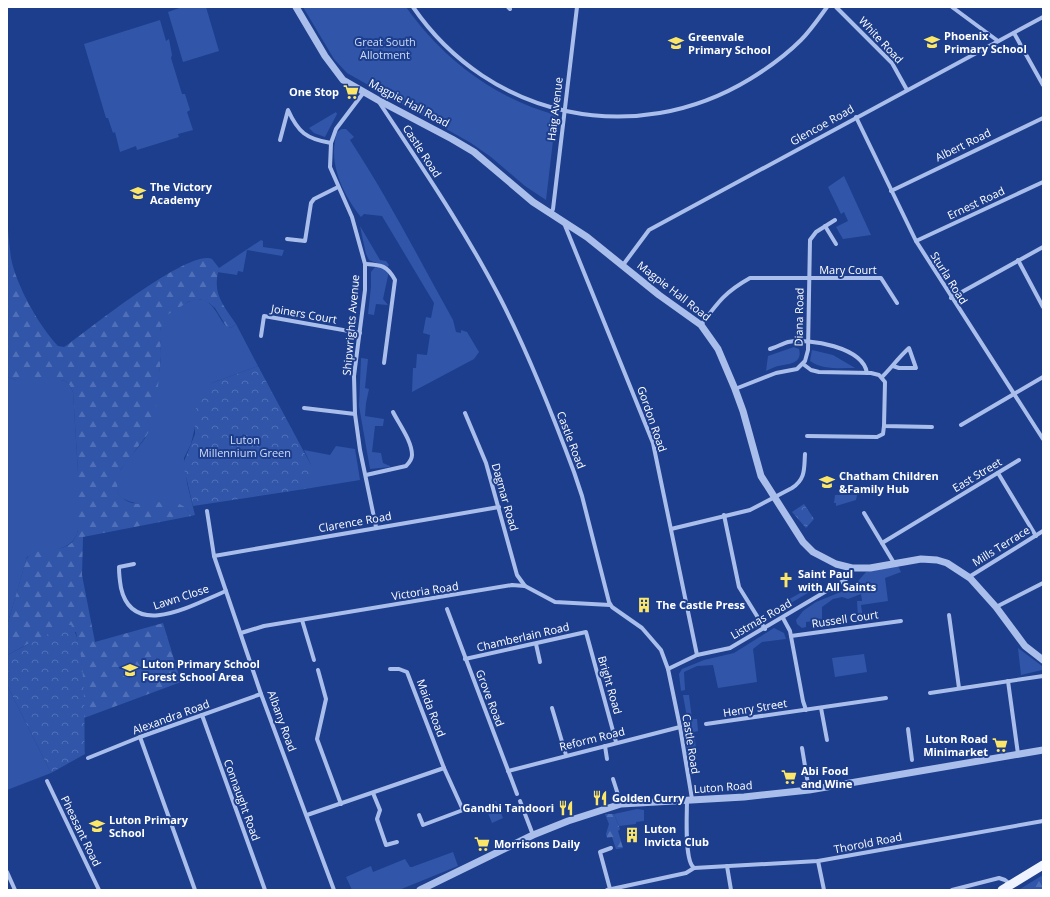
<svg xmlns="http://www.w3.org/2000/svg" width="1050" height="897" viewBox="0 0 1050 897" font-family="'Open Sans',sans-serif">
	<style>
		.green { fill: #3156a9 }
		.forest { fill: url(#forest-firs) }
		.park { fill: url(#park-crowns) }
		.lines { fill: none; stroke-linecap: round; stroke-linejoin: round }
		.minor { stroke: #aabeec; stroke-width: 4 }
		.tertiary { stroke: #aabeec; stroke-width: 7 }
		.primary { stroke: #eff3ff; stroke-width: 9 }
		.labels { text-anchor: middle; stroke-width: 4; stroke-linejoin: round; paint-order: stroke }
		.poi-label { font-size: 11px; font-weight: bold; fill: #fff; stroke: #1d3e8c; text-anchor: start }
		.street-label { font-size: 11px; fill: #fff; stroke: #1d3e8c }
		.park-label { font-size: 11px; fill: #cfdcf9; stroke: #1d3e8c }
	</style>
	<defs>
		<pattern id="forest-firs" width="22" height="20" patternUnits="userSpaceOnUse"><rect width="22" height="20" fill="#3156a9"/><path d="M5 1l3.5 6h-7zM16 11l3.5 6h-7z" fill="#506fb6"/></pattern>
		<pattern id="park-crowns" width="20" height="18" patternUnits="userSpaceOnUse"><rect width="20" height="18" fill="#3156a9"/><path d="M2 6a3 3 0 1 1 6 0M12 15a3 3 0 1 1 6 0" fill="none" stroke="#506fb6"/></pattern>
	</defs>
	<rect width="100%" height="100%" fill="#1d3e8c"/>
	<g class="green">
		<path d="M182,7H206L219,51L183,62L168,12Z"/>
		<path d="M303,7H406C443,59 494,98 556,115L546,200L525,186L491,157L471,143L347,73L334,59Z"/>
		<path d="M160,20L166,41L169,39L172,55L171,58L182,94H185L190,110L187,112L193,130L178,134L179,137L137,150L136,146L120,152L115,132L113,133L108,118H106L84,44Z"/>
		<path d="M336,112L337,114L325,137L314,133L309,128Z"/>
		<path d="M342,129H346L354,137L350,140C388,198 419,259 453,320L456,332L461,333V330L467,332L479,352L474,359L412,392L413,368H416L417,354L427,355L430,335L423,333L426,317L431,318L434,303L382,216L364,214L361,217C345,197 330,168 335,141C336,136 336,131 342,129Z"/>
		<path d="M844,176L871,235L843,239L836,227L848,221L844,212L841,214L828,187Z"/>
		<path d="M360,226L380,260L386,261L389,265L387,267L369,260L366,254Z"/>
		<path d="M261,240L263,241V247L284,250L282,256L247,250L243,272L238,271L237,275L217,272L219,268Z"/>
		<path d="M376,266L382,267L389,271L383,299L388,305L376,304L374,315L368,314L371,287V272Z"/>
		<path d="M197,299C214,299 217,317 226,326L231,328L236,324L258,366L212,383L195,427L191,444L184,458L187,483L195,515L191,516L187,509C173,507 123,507 118,493C110,470 137,453 147,435C151,428 161,365 161,355C161,344 158,332 162,322C168,309 185,303 197,299Z"/>
		<path d="M794,347L799,349C803,364 788,364 778,366C774,367 770,369 766,371L768,356Z"/>
		<path d="M812,350L833,355L855,368C841,368 822,370 810,361Z"/>
		<path d="M361,358L368,359L365,388L369,389L366,403L365,416L384,419L383,426H375L372,452L381,453L383,463L390,466V467L370,469L359,406Z"/>
		<path d="M7,377L16,380H61C68,381 70,385 73,392L78,472V530C73,554 46,548 27,557L7,626Z"/>
		<path d="M336,446L355,449L360,480L311,488V465L304,450L330,455Z"/>
		<path d="M835,495H857L856,500L836,506V503H834Z"/>
		<path d="M898,566L901,572L885,578L888,601L861,605L863,619L858,617L857,601H862L861,594L848,599L842,597L833,599L822,607V620L806,622V627L802,628L797,624L796,620L803,611L816,602L853,587L866,572Z"/>
		<path d="M818,580L821,585L786,606L784,602L802,592L800,589Z"/>
		<path d="M774,628L784,633L786,639L762,642L753,649L757,682L718,688L713,665L697,666L684,672L685,690L681,691L679,674L682,669L704,660L734,653Z"/>
		<path d="M1018,648L1042,666V670L1021,675Z"/>
		<path d="M864,654L867,672L835,677L832,658Z"/>
		<path d="M7,685L51,773L7,790Z"/>
		<path d="M683,695H689L692,719H697L698,731L694,732L697,756L686,757L688,723Z"/>
		<path d="M496,801L503,818L492,823L485,806Z"/>
		<path d="M637,809L644,810V821L636,822V824L619,826L614,814Z"/>
		<path d="M453,852L458,866L399,890H352L346,877L371,866L373,872L405,859L410,867H412Z"/>
	</g>
	<g class="forest">
		<path d="M7,215C8,229 9,244 11,258C16,285 39,326 58,346L64,347L70,343C92,327 189,249 212,259L219,268C212,294 222,303 236,324L231,328L226,326L215,308L209,303L200,299L188,302L167,315L160,329L161,356L155,417L147,435L121,469L117,483L118,493C134,516 165,493 183,506C187,508 189,512 191,516L83,537L82,575L95,642L163,623L181,682L84,718L81,659L76,632L28,644L7,655V626L26,560C37,541 71,561 78,530V472L73,392C70,385 68,381 61,380H16L7,377Z"/>
		<path d="M605,814H614L620,829L618,831L623,848L616,849L612,837L607,838L606,834L609,824Z"/>
		<path d="M1043,875V890H1019L1020,889Z"/>
	</g>
	<g class="park">
		<path d="M258,366L311,465V488L193,506L183,464L195,434V413L199,397L205,388L212,383Z"/>
		<path d="M804,504L814,519L806,528L792,512Z"/>
		<path d="M66,625H71C87,645 84,726 85,754L51,773L7,685V655Z"/>
	</g>
	<g class="lines">
		<g class="minor">
			<path d="M413,7C490,119 635,149 750,79C768,68 786,55 801,40C811,30 819,18 827,7"/>
			<path d="M508,7L510,9"/>
			<path d="M836,7L892,63L907,90"/>
			<path d="M952,7L998,41"/>
			<path d="M1014,33L1043,85"/>
			<path d="M364,92L336,129L331,143L330,167L352,217L365,264V290L354,376L355,414L360,450L376,527"/>
			<path d="M379,102C421,166 465,230 500,298C529,354 552,413 574,472L582,496L609,602L612,607L642,628L661,650L668,669L680,727L692,799"/>
			<path d="M856,117L916,241L1043,439"/>
			<path d="M280,140L288,110C298,132 306,139 331,143"/>
			<path d="M891,191L1043,118"/>
			<path d="M551,213L553,209L577,7"/>
			<path d="M564,223L653,443L697,655"/>
			<path d="M825,226L836,244"/>
			<path d="M287,239L305,241L311,203L314,199L338,187"/>
			<path d="M916,241L1043,182"/>
			<path d="M1018,260L1043,307"/>
			<path d="M365,264C381,265 387,265 395,280L384,363"/>
			<path d="M623,265L649,230L1043,17"/>
			<path d="M951,298L1043,247"/>
			<path d="M701,325C718,302 725,292 750,278H881L897,303"/>
			<path d="M261,336L264,316L360,333"/>
			<path d="M770,349C776,347 782,344 788,342C809,338 863,347 867,373"/>
			<path d="M803,364L811,370L819,372L871,373L879,375L885,382L884,426L932,427"/>
			<path d="M882,377C892,367 899,357 909,348L916,368H899L893,366"/>
			<path d="M735,389L776,373L797,369L805,361L808,350L810,240L816,232L835,220"/>
			<path d="M304,408L355,414"/>
			<path d="M465,413L486,463L517,575L525,586"/>
			<path d="M961,425L1043,377"/>
			<path d="M807,436L877,437L883,434L884,426"/>
			<path d="M998,473L1036,536"/>
			<path d="M366,475L406,466C409,463 412,460 412,455C412,441 399,424 393,412"/>
			<path d="M207,511L214,556L261,694L334,890"/>
			<path d="M864,513L894,563"/>
			<path d="M724,515L739,587L765,629"/>
			<path d="M671,529L750,510L792,488C806,479 804,468 805,454"/>
			<path d="M882,543L1019,460"/>
			<path d="M214,556L499,507"/>
			<path d="M134,564L119,567C119,574 120,582 121,588C133,641 196,603 226,591"/>
			<path d="M969,577L1043,531"/>
			<path d="M996,607L1043,583"/>
			<path d="M447,609L517,794"/>
			<path d="M949,615L959,688"/>
			<path d="M783,618L790,631L803,701L806,710"/>
			<path d="M302,620L314,660"/>
			<path d="M241,633L264,626L512,585L525,586L555,602L610,605"/>
			<path d="M791,636L901,621"/>
			<path d="M536,644L540,662"/>
			<path d="M465,659L586,632L616,742"/>
			<path d="M390,669H399L407,672L444,768"/>
			<path d="M668,669L697,655L730,648L845,580L850,576L852,568"/>
			<path d="M318,670L326,699L317,739L341,804"/>
			<path d="M1008,681L1018,754"/>
			<path d="M930,693L1043,676"/>
			<path d="M552,708L566,755"/>
			<path d="M821,708L827,740"/>
			<path d="M202,715L265,890"/>
			<path d="M706,724L886,698"/>
			<path d="M908,729L912,760"/>
			<path d="M140,737L195,890"/>
			<path d="M605,746L607,759"/>
			<path d="M802,748L809,790"/>
			<path d="M88,758L140,737L261,694"/>
			<path d="M508,771L680,727"/>
			<path d="M613,779L621,804"/>
			<path d="M47,781L99,890"/>
			<path d="M373,793L380,810L377,819L386,845L397,842"/>
			<path d="M687,800C687,813 684,861 694,868"/>
			<path d="M520,801L533,835"/>
			<path d="M307,815L444,768L463,810L423,825L419,815"/>
			<path d="M818,861L824,890"/>
			<path d="M727,866L731,890"/>
			<path d="M694,868L818,861L1043,821"/>
			<path d="M7,872L15,890"/>
			<path d="M610,889L600,852L611,848"/>
			<path d="M607,890L686,873L694,868"/>
			<path d="M952,890L999,878L1005,880L1010,884"/>
		</g>
		<g class="tertiary">
			<path d="M296,7L325,56L343,80L378,100L452,139L474,152L533,202L587,237L659,295L701,325L718,349L735,389L743,411L761,476L803,542L813,552L836,564L852,568H870L921,559L937,560L947,563L970,578L996,607L1025,646L1043,660"/>
			<path d="M420,890L533,835L568,821L621,804L744,797L809,790L1043,750"/>
		</g>
		<path class="primary" d="M1002,890L1043,865"/>
	</g>
	<defs>
		<symbol id="school-bare" viewBox="-9 -9 18 18"><path d="M0-5L7-2L0 1L-7-2ZM-4 1L0 2.5L4 1V4Q0 6-4 4Z" fill="#fce668" stroke="#1d3e8c" stroke-width="2.5" paint-order="stroke"/></symbol>
		<symbol id="supermarket-bare" viewBox="-9 -9 18 18"><path d="M-6-5.5h2.5l.6 2H6L4.5 2H-2.5L-4.4-4H-6ZM-1.5 3.2a1.3 1.3 0 1 0 .1 0ZM3 3.2a1.3 1.3 0 1 0 .1 0Z" fill="#fce668" stroke="#1d3e8c" stroke-width="2.5" paint-order="stroke"/></symbol>
		<symbol id="church-bare" viewBox="-9 -9 18 18"><path d="M-1.2-6h2.4v3.5h3.3v2.4h-3.3V6h-2.4V-.1h-3.3v-2.4h3.3Z" fill="#fce668" stroke="#1d3e8c" stroke-width="2.5" paint-order="stroke"/></symbol>
		<symbol id="building-bare" viewBox="-9 -9 18 18"><path d="M-4-6H4V6H1V3H-1V6H-4ZM-2.5-4.3h1.7v1.8h-1.7ZM.8-4.3h1.7v1.8H.8ZM-2.5-1h1.7V.8h-1.7ZM.8-1h1.7V.8H.8Z" fill="#fce668" stroke="#1d3e8c" stroke-width="2.5" paint-order="stroke"/></symbol>
		<symbol id="restaurant-bare" viewBox="-9 -9 18 18"><path d="M-5-6h1v4h1v-4h1v4h1v-4h1v5L-1.5 .5V6h-2V.5L-5-1ZM5-6V6H3V1.5H1.5Q1.5-4 5-6Z" fill="#fce668" stroke="#1d3e8c" stroke-width="2.5" paint-order="stroke"/></symbol>
	</defs>
	<g fill-rule="evenodd">
		<use href="#school-bare" x="921" y="31" width="22" height="22"/>
		<use href="#school-bare" x="665" y="32" width="22" height="22"/>
		<use href="#supermarket-bare" x="340" y="81" width="22" height="22"/>
		<use href="#school-bare" x="127" y="182" width="22" height="22"/>
		<use href="#school-bare" x="816" y="471" width="22" height="22"/>
		<use href="#church-bare" x="775" y="569" width="22" height="22"/>
		<use href="#building-bare" x="633" y="594" width="22" height="22"/>
		<use href="#school-bare" x="119" y="659" width="22" height="22"/>
		<use href="#supermarket-bare" x="989" y="734" width="22" height="22"/>
		<use href="#supermarket-bare" x="778" y="766" width="22" height="22"/>
		<use href="#restaurant-bare" x="589" y="787" width="22" height="22"/>
		<use href="#restaurant-bare" x="555" y="797" width="22" height="22"/>
		<use href="#school-bare" x="86" y="815" width="22" height="22"/>
		<use href="#building-bare" x="621" y="824" width="22" height="22"/>
		<use href="#supermarket-bare" x="471" y="833" width="22" height="22"/>
	</g>
	<g class="labels">
		<g class="poi-label">
			<text x="944" y="40">Phoenix<tspan x="944" dy="13">Primary School</tspan></text>
			<text x="688" y="41">Greenvale<tspan x="688" dy="13">Primary School</tspan></text>
			<text x="339" y="96" text-anchor="end">One Stop</text>
			<text x="150" y="191">The Victory<tspan x="150" dy="13">Academy</tspan></text>
			<text x="839" y="480">Chatham Children<tspan x="839" dy="13">&amp;Family Hub</tspan></text>
			<text x="798" y="578">Saint Paul<tspan x="798" dy="13">with All Saints</tspan></text>
			<text x="656" y="609">The Castle Press</text>
			<text x="142" y="668">Luton Primary School<tspan x="142" dy="13">Forest School Area</tspan></text>
			<text x="988" y="743" text-anchor="end">Luton Road<tspan x="988" dy="13">Minimarket</tspan></text>
			<text x="801" y="775">Abi Food<tspan x="801" dy="13">and Wine</tspan></text>
			<text x="612" y="802">Golden Curry</text>
			<text x="554" y="812" text-anchor="end">Gandhi Tandoori</text>
			<text x="109" y="824">Luton Primary<tspan x="109" dy="13">School</tspan></text>
			<text x="644" y="833">Luton<tspan x="644" dy="13">Invicta Club</tspan></text>
			<text x="494" y="848">Morrisons Daily</text>
		</g>
		<g class="street-label">
			<text transform="translate(881 40) rotate(47)" y="4">White Road</text>
			<text transform="translate(409 103) rotate(28)" y="4">Magpie Hall Road</text>
			<text transform="translate(555 109) rotate(-83)" y="4">Haig Avenue</text>
			<text transform="translate(822 125) rotate(-29)" y="4">Glencoe Road</text>
			<text transform="translate(963 145) rotate(-26)" y="4">Albert Road</text>
			<text transform="translate(422 151) rotate(57)" y="4">Castle Road</text>
			<text transform="translate(976 203) rotate(-25)" y="4">Ernest Road</text>
			<text x="848" y="274">Mary Court</text>
			<text transform="translate(949 278) rotate(58)" y="4">Sturla Road</text>
			<text transform="translate(674 291) rotate(38)" y="4">Magpie Hall Road</text>
			<text transform="translate(304 314) rotate(10)" y="4">Joiners Court</text>
			<text transform="translate(799 317) rotate(-89)" y="4">Diana Road</text>
			<text transform="translate(351 325) rotate(-85)" y="4">Shipwrights Avenue</text>
			<text transform="translate(652 419) rotate(71)" y="4">Gordon Road</text>
			<text transform="translate(571 440) rotate(69)" y="4">Castle Road</text>
			<text transform="translate(977 475) rotate(-31)" y="4">East Street</text>
			<text transform="translate(505 497) rotate(74)" y="4">Dagmar Road</text>
			<text transform="translate(355 522) rotate(-10)" y="4">Clarence Road</text>
			<text transform="translate(1001 546) rotate(-32)" y="4">Mills Terrace</text>
			<text transform="translate(425 591) rotate(-9)" y="4">Victoria Road</text>
			<text transform="translate(181 597) rotate(-18)" y="4">Lawn Close</text>
			<text transform="translate(761 619) rotate(-30)" y="4">Listmas Road</text>
			<text transform="translate(845 619) rotate(-8)" y="4">Russell Court</text>
			<text transform="translate(523 637) rotate(-13)" y="4">Chamberlain Road</text>
			<text transform="translate(610 685) rotate(74)" y="4">Bright Road</text>
			<text transform="translate(490 698) rotate(69)" y="4">Grove Road</text>
			<text transform="translate(431 708) rotate(69)" y="4">Maida Road</text>
			<text transform="translate(755 708) rotate(-9)" y="4">Henry Street</text>
			<text transform="translate(171 717) rotate(-20)" y="4">Alexandra Road</text>
			<text transform="translate(282 721) rotate(70)" y="4">Albany Road</text>
			<text transform="translate(592 739) rotate(-14)" y="4">Reform Road</text>
			<text transform="translate(691 744) rotate(81)" y="4">Castle Road</text>
			<text transform="translate(723 787) rotate(-4)" y="4">Luton Road</text>
			<text transform="translate(242 800) rotate(70)" y="4">Connaught Road</text>
			<text transform="translate(81 831) rotate(64)" y="4">Pheasant Road</text>
			<text transform="translate(868 843) rotate(-11)" y="4">Thorold Road</text>
		</g>
		<g class="park-label">
			<text x="385" y="46">Great South<tspan x="385" dy="13">Allotment</tspan></text>
			<text x="245" y="444">Luton<tspan x="245" dy="13">Millennium Green</tspan></text>
		</g>
	</g>
	<rect width="1050" height="897" fill="none" stroke="#ffffff" stroke-width="16"/>
</svg>
